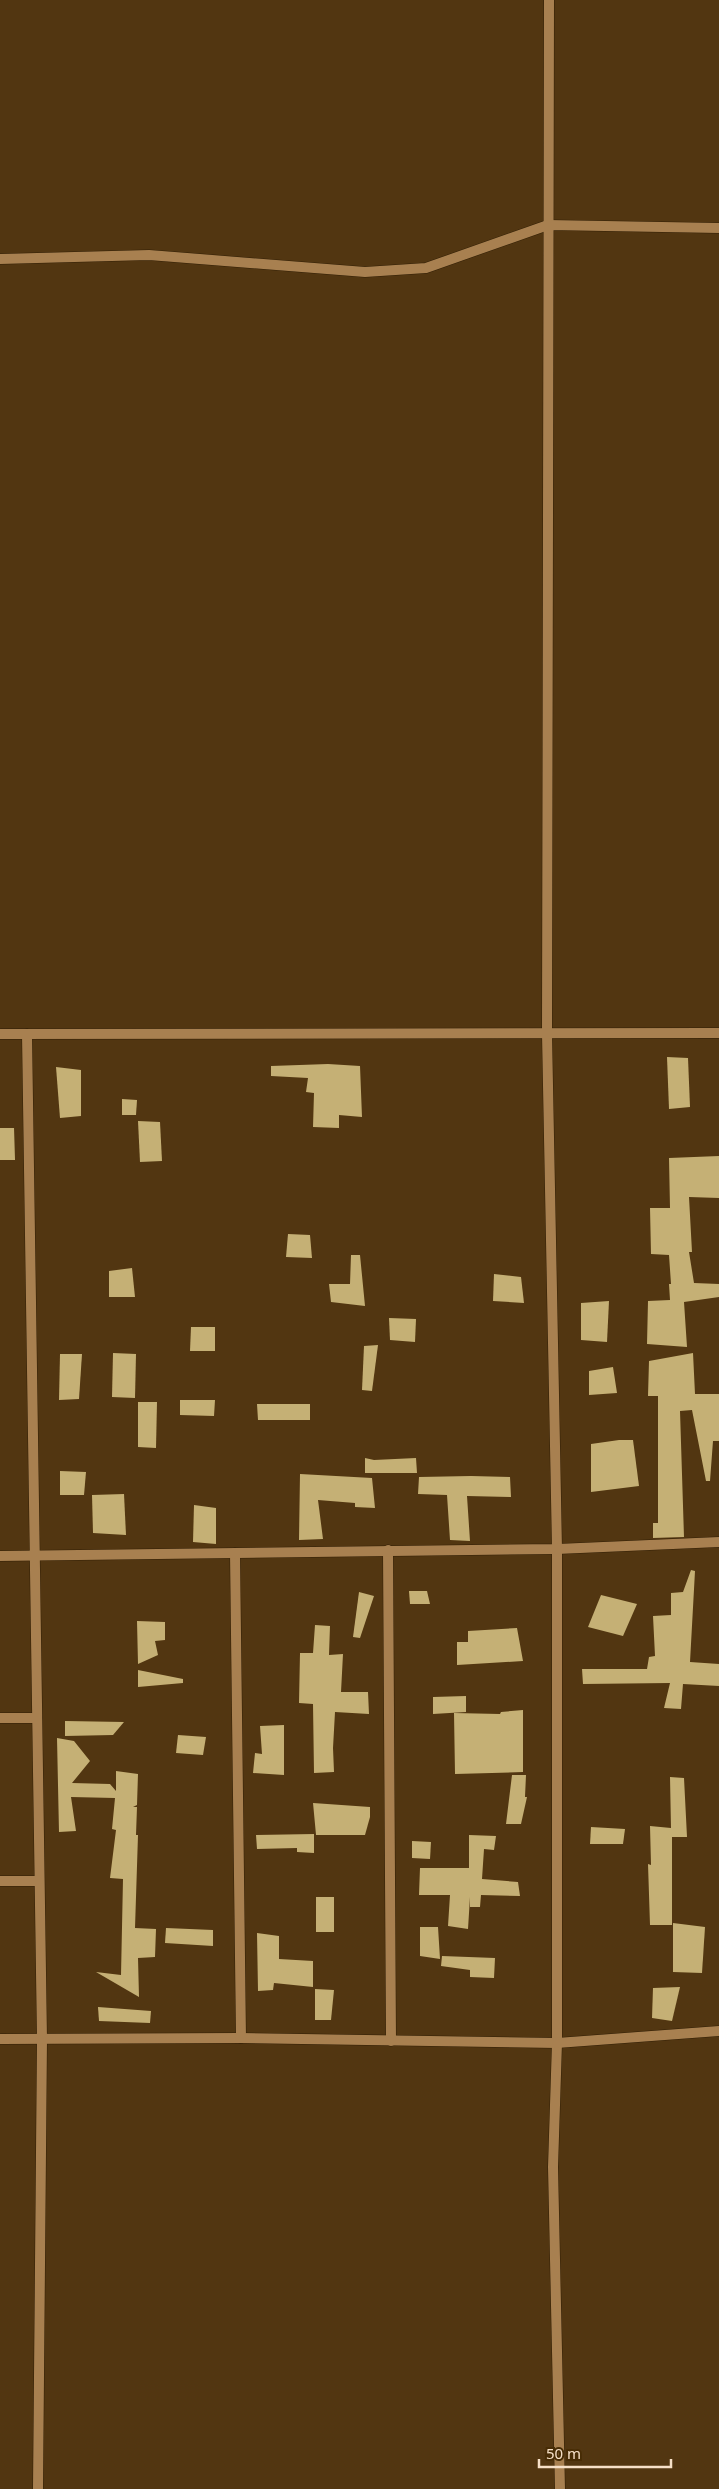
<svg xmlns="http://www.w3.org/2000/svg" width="719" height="2489" viewBox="0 0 719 2489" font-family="'Noto Sans',sans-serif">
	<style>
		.building { fill: #c5b075 }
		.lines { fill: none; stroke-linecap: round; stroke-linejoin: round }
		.minor-casing { stroke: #321f06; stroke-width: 11 }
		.tertiary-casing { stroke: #321f06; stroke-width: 11 }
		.minor { stroke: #a88050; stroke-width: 10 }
		.tertiary { stroke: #a88050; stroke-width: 10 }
	</style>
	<rect width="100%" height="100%" fill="#523611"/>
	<g class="building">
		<path d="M667,1057L688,1058L690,1107L669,1109Z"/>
		<path d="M328,1064L360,1066L362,1117L339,1115V1128L313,1127L314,1093L306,1092L308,1078L271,1076V1066Z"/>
		<path d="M56,1067L81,1070V1116L60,1118Z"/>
		<path d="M122,1099L137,1100L136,1115H122Z"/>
		<path d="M138,1121L160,1122L162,1161L140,1162Z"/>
		<path d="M0,1128H14L15,1160H0Z"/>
		<path d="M719,1156V1198L689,1197L692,1252H689L694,1283L719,1284V1297L684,1302L687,1347L647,1344L648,1301L670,1300L669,1284H671L669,1255L651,1254L650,1208H670L669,1158Z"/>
		<path d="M288,1234L310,1235L312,1258L286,1257Z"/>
		<path d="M351,1255H360L365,1306L331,1302L329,1284H350Z"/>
		<path d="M132,1268L135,1297H109V1271Z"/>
		<path d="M494,1274L521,1277L524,1303L493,1301Z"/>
		<path d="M609,1301L607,1342L581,1340V1303Z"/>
		<path d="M389,1318L416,1319L415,1342L390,1340Z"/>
		<path d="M191,1327H215V1351H190Z"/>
		<path d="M378,1345L372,1391L362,1390L364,1346Z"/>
		<path d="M113,1353L136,1354L135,1398L112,1397Z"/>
		<path d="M693,1353L695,1394H719V1441H713L710,1481H706L692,1410L680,1411L684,1537L653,1538V1523H658V1396H648L649,1361Z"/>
		<path d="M60,1354H82L79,1399L59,1400Z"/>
		<path d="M613,1367L617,1393L589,1395V1371Z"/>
		<path d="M180,1400H215L214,1416L180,1415Z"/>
		<path d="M138,1402H157L156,1448L138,1447Z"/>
		<path d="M257,1404H310V1420H258Z"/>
		<path d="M619,1440H633L639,1486L591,1492V1444Z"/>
		<path d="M365,1458L374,1460L416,1458L417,1473H365Z"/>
		<path d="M60,1471L86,1472L84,1495H60Z"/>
		<path d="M300,1474L372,1478L375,1508L355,1507V1503L318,1500L323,1539L299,1540Z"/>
		<path d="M471,1476L510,1477L511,1497L467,1496L470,1541L450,1540L447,1495L418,1494L419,1477Z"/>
		<path d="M124,1494L126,1535L93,1533L92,1495Z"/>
		<path d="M194,1505L216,1508V1544L193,1542Z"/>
		<path d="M691,1570L695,1571L690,1662L719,1664V1686L683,1684L681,1709L664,1708L670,1683L583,1684L582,1669H647L649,1657L655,1656L653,1616L671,1615V1593L683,1592Z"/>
		<path d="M409,1591H427L430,1604H410Z"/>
		<path d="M359,1592L374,1596L360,1638L353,1637Z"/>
		<path d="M601,1595L637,1604L623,1636L588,1627Z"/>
		<path d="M137,1621L165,1622V1640L155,1641L158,1655L138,1664Z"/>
		<path d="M315,1625L330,1626L329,1655L343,1654L341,1692H368L369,1714L335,1712L333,1748L334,1772L314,1773L313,1704L299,1703L300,1653H313Z"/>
		<path d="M517,1628L523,1661L457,1665V1642H468V1631Z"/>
		<path d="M138,1670L183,1679V1683L138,1687Z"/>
		<path d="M466,1696V1712L433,1714V1697Z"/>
		<path d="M523,1710V1772L455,1774L454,1713L500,1714L501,1712Z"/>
		<path d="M65,1721L124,1722L113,1735L65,1736Z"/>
		<path d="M284,1725V1775L253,1773L255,1753L262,1754L260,1726Z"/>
		<path d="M178,1735L206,1737L203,1755L176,1753Z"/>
		<path d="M57,1738L74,1741L90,1761L72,1783L110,1784L116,1791V1771L138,1774L137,1805L133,1807H137L136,1835H138L135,1928L156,1929L155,1957L138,1958L139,1997L96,1972L121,1975L123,1879L110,1878L116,1830L112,1829L115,1798L71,1797L76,1831L59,1832Z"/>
		<path d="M512,1775H526L525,1797H527L521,1824H506Z"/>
		<path d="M670,1777L684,1778L687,1837H672V1925H650L648,1864L651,1865L650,1826L671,1828Z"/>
		<path d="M313,1803L370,1807V1817L365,1835H316Z"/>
		<path d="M591,1827L625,1829L623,1844H590Z"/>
		<path d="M314,1834V1853L297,1852V1848L257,1849L256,1835Z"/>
		<path d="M469,1835L496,1836L494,1850L484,1849L482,1879L518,1882L520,1896L481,1895L480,1907H470V1897L468,1929L448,1926L450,1895H419L420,1868H469Z"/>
		<path d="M412,1841L431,1842L430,1859L412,1858Z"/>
		<rect x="316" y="1897" width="18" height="35"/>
		<path d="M673,1923L705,1927L702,1973L673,1972Z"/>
		<path d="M420,1927H438L440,1959L420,1956Z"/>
		<path d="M166,1928L213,1930V1946L165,1943Z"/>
		<path d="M257,1933L279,1936V1959L313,1961V1987L274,1983L273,1990L258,1991Z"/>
		<path d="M442,1956L495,1958L494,1978L470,1977V1970L441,1966Z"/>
		<path d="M680,1987L672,2021L652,2018L653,1988Z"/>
		<path d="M315,1989L334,1990L331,2020H315Z"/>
		<path d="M98,2007L151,2011L150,2023L99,2021Z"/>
	</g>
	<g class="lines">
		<defs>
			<g id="minor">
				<path d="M549,0L547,1034L557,1549V2043L553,2167L560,2489"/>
				<path d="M0,259L149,255L365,272L426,268L548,225L719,228"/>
				<path d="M27,1034L42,2039L38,2489"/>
				<path d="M388,1550L391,2041"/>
				<path d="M235,1553L241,2038"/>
				<path d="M0,1556L557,1549L719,1542"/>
				<path d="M0,1718H37"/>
				<path d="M0,1881H38"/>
				<path d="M0,2039L241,2038L557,2043L719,2031"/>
			</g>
			<path id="tertiary" d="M0,1034L719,1033"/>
		</defs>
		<use href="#minor" class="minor-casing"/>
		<use href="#tertiary" class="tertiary-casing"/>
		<use href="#minor" class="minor"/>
		<use href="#tertiary" class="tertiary"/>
	</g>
	<path d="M539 2459v8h132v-8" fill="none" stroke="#f6e0c8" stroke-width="2.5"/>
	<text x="546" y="2459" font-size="15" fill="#f6e0c8" stroke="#472c05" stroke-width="4" paint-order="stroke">50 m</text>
</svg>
